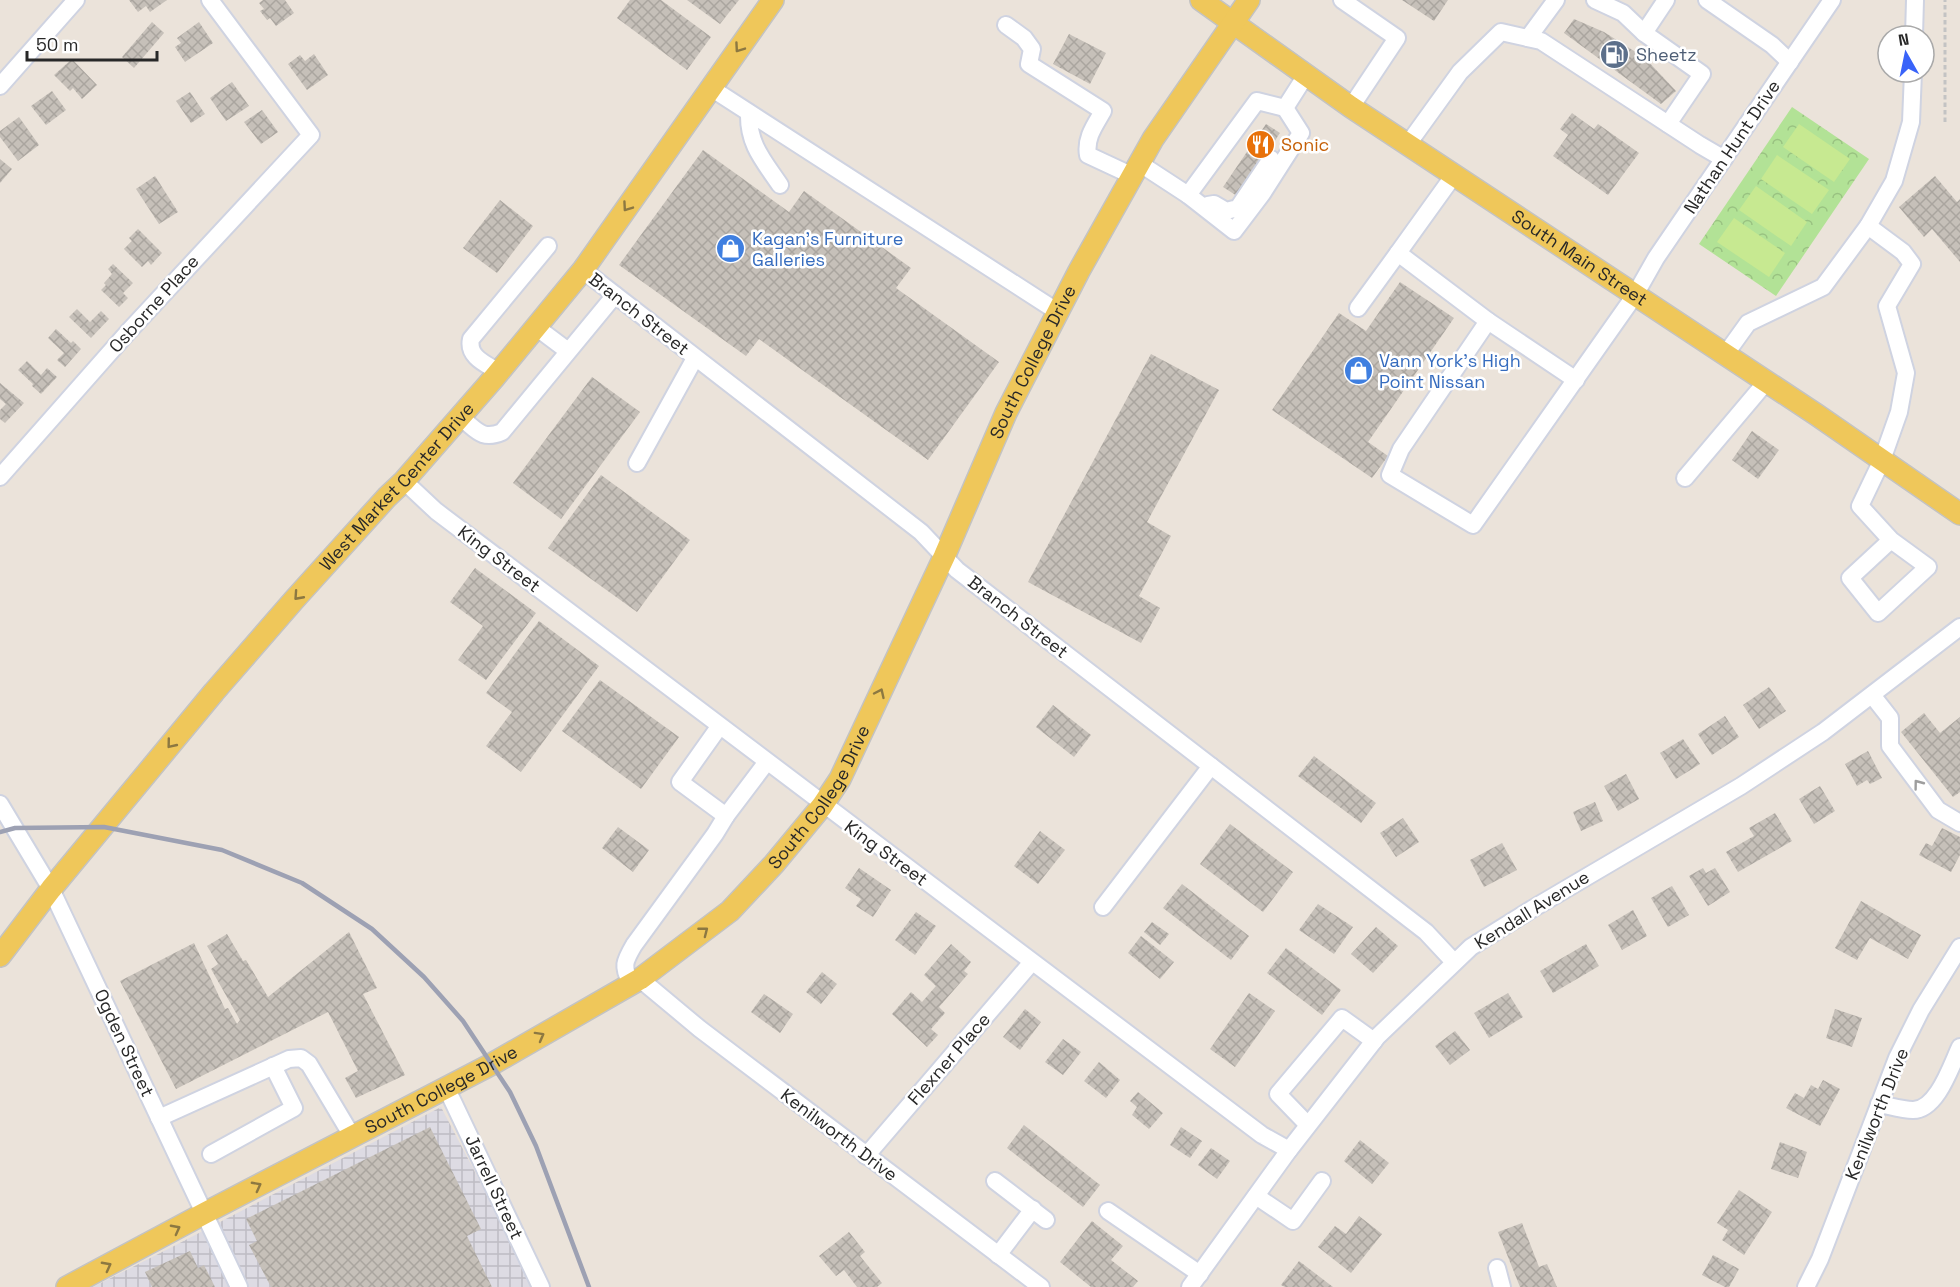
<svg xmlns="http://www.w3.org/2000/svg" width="1960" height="1287" viewBox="0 0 1960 1287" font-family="'Space Grotesk',sans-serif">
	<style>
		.industrial { fill: url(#industrial-grid) }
		.forest { fill: url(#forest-crowns) }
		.pitch { fill: #c7e991 }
		.building { fill: url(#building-cross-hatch) }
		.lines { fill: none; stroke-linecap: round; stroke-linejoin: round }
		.minor-casing { stroke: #cfd3e1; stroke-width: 20 }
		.major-casing { stroke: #c3c3c3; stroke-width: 24 }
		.path { stroke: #c3c3c3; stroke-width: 3; stroke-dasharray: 4.5 3; stroke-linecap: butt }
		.minor { stroke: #fff; stroke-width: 16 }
		.major { stroke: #efc75a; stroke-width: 21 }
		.rail { stroke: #9da1b3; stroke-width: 4.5 }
		.oneway { stroke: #8c7841 }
		.oneway2 { stroke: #9e9e9e }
		.labels { text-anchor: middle; stroke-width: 5; stroke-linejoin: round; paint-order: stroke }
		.service-label { font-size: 18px; fill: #4e5e75; stroke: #fff; text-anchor: start }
		.food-label { font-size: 18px; fill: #c56008; stroke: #fff; text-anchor: start }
		.street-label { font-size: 18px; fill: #282828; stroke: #fff }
		.shop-label { font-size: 18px; fill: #366cbe; stroke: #fff; text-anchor: start }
	</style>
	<defs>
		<pattern id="industrial-grid" width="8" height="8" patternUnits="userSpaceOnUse" patternTransform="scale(1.5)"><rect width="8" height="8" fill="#dddbe3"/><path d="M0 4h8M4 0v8" fill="none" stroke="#bebcc3"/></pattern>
		<pattern id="forest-crowns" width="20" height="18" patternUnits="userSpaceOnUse" patternTransform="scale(1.5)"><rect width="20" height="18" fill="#b2e296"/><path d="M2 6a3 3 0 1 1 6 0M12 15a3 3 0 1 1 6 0" fill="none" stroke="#99c281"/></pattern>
		<pattern id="building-cross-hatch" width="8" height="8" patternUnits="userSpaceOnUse" patternTransform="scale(1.5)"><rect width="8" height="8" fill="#c6c0b9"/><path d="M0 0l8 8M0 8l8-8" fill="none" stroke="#aaa59f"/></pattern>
	</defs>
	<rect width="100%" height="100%" fill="#ebe3da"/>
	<path class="industrial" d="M441,1107L535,1287H93L174,1246Z"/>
	<path class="forest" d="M1792,107L1869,159L1776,296L1699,244Z"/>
	<g class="pitch">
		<path d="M1799,124L1850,159L1834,182L1783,147Z"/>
		<path d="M1777,155L1829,190L1812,214L1761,179Z"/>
		<path d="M1756,186L1807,222L1791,246L1739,210Z"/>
		<path d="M1734,218L1785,253L1769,277L1717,242Z"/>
	</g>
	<g class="building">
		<path d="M129,0H167L150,12L146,6L138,12Z"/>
		<path d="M263,0H285L294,13L276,26L270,18L267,20L260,11L264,9L259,3Z"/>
		<path d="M630,0H661L711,37L687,70L617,18Z"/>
		<path d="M687,0H739L720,24Z"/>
		<path d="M1402,0H1448L1434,21Z"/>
		<path d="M1574,19L1604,32L1645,58L1676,91L1661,104L1564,33Z"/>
		<path d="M152,22L164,33L134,68L122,57Z"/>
		<path d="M199,22L213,43L185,62L175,47L181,43L177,38Z"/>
		<path d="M1069,34L1106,53L1090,84L1053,64Z"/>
		<path d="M314,54L328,75L307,90L288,64L300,55L305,61Z"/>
		<path d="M72,59L97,85L82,99L73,88L70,91L54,75Z"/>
		<path d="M232,82L249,106L226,121L210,98Z"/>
		<path d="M52,91L66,110L46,125L31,106Z"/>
		<path d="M190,92L205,114L191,123L176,101Z"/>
		<path d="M262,110L278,132L261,144L244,122Z"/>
		<path d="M1572,113L1594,129L1598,124L1639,153L1608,195L1553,156L1568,135L1560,129Z"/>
		<path d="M19,117L39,145L18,161L0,137V131Z"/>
		<path d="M1266,124L1280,133L1237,196L1223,187Z"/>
		<path d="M703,150L789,212L804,191L911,268L896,288L999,362L928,460L759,339L746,356L619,265Z"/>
		<path d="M0,159L12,169L0,183Z"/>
		<path d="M155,176L178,212L159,224L136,189Z"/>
		<path d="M1935,176L1957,202L1960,199V262L1932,229L1924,237L1899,207Z"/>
		<path d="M500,200L533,226L497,273L463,248Z"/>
		<path d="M138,229L162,253L151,265L148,261L142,267L124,249L132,241L129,238Z"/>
		<path d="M113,264L133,283L123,293L128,298L119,307L101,290L106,285L104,283L112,274L108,269Z"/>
		<path d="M1400,282L1454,318L1368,442L1388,456L1372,478L1272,410L1339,313L1366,331Z"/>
		<path d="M77,309L90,322L101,311L109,319L91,338L69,317Z"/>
		<path d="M56,329L71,343L73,341L81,349L65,367L57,360L64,353L48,338Z"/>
		<path d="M1151,354L1219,390L1147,522L1171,536L1139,596L1160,608L1141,643L1028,582Z"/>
		<path d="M27,361L41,375L47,368L57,377L41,394L32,386L33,384L18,370Z"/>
		<path d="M592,377L640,412L561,519L513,483Z"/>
		<path d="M0,383L24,403L5,423L0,419V410L6,404L0,399Z"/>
		<path d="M1752,431L1779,450L1758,479L1732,460Z"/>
		<path d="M601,475L690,540L637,612L548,548Z"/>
		<path d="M475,568L536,613L486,680L458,660L483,626L450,602Z"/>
		<path d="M539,621L599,666L521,772L486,746L512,712L486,693Z"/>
		<path d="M600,680L679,737L641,789L562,731Z"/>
		<path d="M1769,687L1786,711L1759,729L1743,705Z"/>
		<path d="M1053,705L1091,735L1074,757L1036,727Z"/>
		<path d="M1924,713L1940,733L1960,717V792L1953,797L1901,732Z"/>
		<path d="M1725,716L1739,737L1712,755L1698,734Z"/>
		<path d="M1683,739L1700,764L1676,779L1660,753Z"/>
		<path d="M1868,751L1882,778L1870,784L1867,780L1857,786L1845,764Z"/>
		<path d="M1314,756L1376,803L1361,823L1298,776Z"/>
		<path d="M1626,774L1639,799L1618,811L1604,786Z"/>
		<path d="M1820,786L1835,811L1814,824L1799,799Z"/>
		<path d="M1595,802L1603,821L1581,831L1573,812Z"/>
		<path d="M1775,813L1792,841L1738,872L1726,852L1754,836L1749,828Z"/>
		<path d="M1403,818L1419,842L1396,857L1380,833Z"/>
		<path d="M1230,824L1293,872L1263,912L1200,864Z"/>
		<path d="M618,827L649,850L633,872L602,848Z"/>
		<path d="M1942,828L1960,837V855L1951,872L1919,855L1926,843L1932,846Z"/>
		<path d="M1040,831L1065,850L1038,884L1014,866Z"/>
		<path d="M1502,843L1517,870L1484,887L1470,860Z"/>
		<path d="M859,868L891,890L873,917L856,906L861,899L845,888Z"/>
		<path d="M1703,868L1706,873L1715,868L1730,892L1708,906L1689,876Z"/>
		<path d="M1182,884L1249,936L1231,960L1163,908Z"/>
		<path d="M1672,886L1689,915L1668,927L1651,898Z"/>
		<path d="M1861,901L1921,935L1908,959L1870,938L1857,960L1835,948Z"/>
		<path d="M1318,904L1353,927L1334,954L1299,930Z"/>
		<path d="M1633,910L1647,936L1622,950L1608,925Z"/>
		<path d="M916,912L936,926L915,955L895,940Z"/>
		<path d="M1152,922L1169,934L1160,945L1144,932Z"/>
		<path d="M1376,927L1398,946L1373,973L1351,954Z"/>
		<path d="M349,932L377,988L363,994L405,1075L356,1098L345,1078L358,1071L328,1012L176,1089L120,981L194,943L225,1009L228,1008L237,1024L240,1020L211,969L218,964L207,946L227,934L243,961L246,960L268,997Z"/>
		<path d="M1141,936L1174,962L1160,979L1128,953Z"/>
		<path d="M951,944L971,962L964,971L968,974L939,1007L945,1013L931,1029L938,1035L927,1047L892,1014L911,992L922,1002L936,986L924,975Z"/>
		<path d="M1586,944L1599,966L1553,993L1540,971Z"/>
		<path d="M1286,948L1341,990L1322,1015L1267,973Z"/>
		<path d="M822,972L837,984L821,1004L806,992Z"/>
		<path d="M1249,993L1275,1011L1235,1067L1210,1049Z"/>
		<path d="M1508,993L1523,1017L1489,1038L1474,1013Z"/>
		<path d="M764,994L793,1014L780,1033L751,1012Z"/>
		<path d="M1025,1009L1041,1022L1020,1050L1003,1037Z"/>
		<path d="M1835,1009L1862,1018L1852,1047L1826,1038Z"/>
		<path d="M1455,1031L1470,1050L1450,1065L1435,1046Z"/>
		<path d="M1063,1039L1081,1052L1063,1075L1045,1062Z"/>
		<path d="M1099,1062L1120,1080L1106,1098L1084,1081Z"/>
		<path d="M1823,1080L1840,1089L1820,1126L1786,1108L1795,1093L1804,1098L1811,1085L1818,1089Z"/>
		<path d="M1138,1092L1163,1113L1149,1129L1132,1115L1137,1107L1130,1101Z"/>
		<path d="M1024,1125L1100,1185L1083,1207L1007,1148Z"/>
		<path d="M430,1127L481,1229L467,1236L492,1287H271L249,1245L257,1241L246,1219Z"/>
		<path d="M1181,1127L1202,1141L1190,1158L1170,1145Z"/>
		<path d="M1360,1140L1389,1163L1372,1184L1344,1161Z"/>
		<path d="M1780,1142L1807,1152L1798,1178L1771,1169Z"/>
		<path d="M1211,1148L1230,1161L1217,1179L1198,1165Z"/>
		<path d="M1739,1190L1772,1212L1744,1255L1722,1240L1728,1230L1717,1223Z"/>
		<path d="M1359,1216L1382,1234L1351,1273L1318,1247L1335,1226L1346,1234Z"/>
		<path d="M1092,1221L1123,1246L1111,1260L1138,1281L1133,1287H1091L1060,1262Z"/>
		<path d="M1522,1223L1539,1267L1547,1264L1557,1287H1520L1498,1232Z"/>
		<path d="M849,1232L865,1252L860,1256L882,1283L877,1287H857L844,1270L836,1276L819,1256Z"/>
		<path d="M190,1251L198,1268L204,1265L215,1287H152L145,1272Z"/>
		<path d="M1713,1255L1739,1269L1729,1287H1725L1702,1275Z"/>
		<path d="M1299,1261L1333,1287H1285L1281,1285Z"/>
	</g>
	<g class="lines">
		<defs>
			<g id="minor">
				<path d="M1342,0L1397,38L1351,107"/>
				<path d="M1595,0L1623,13L1644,33"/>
				<path d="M1666,0L1644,33L1702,74L1668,124"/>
				<path d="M1707,0L1772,45L1790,62"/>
				<path d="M1006,25L1024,38L1032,49L1029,64L1103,111C1095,125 1085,138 1088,155L1133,176"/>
				<path d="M1914,36L1915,0"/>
				<path d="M1528,38L1556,0"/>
				<path d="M0,86L76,0"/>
				<path d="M711,88L1058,312"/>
				<path d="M749,113C748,144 763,160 780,185"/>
				<path d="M1408,144L1460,72L1501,32L1541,41L1700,145L1724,159"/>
				<path d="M1139,163L1188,195L1257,101L1285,108L1306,75"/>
				<path d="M1454,175L1398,253L1488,321L1401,449L1390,475L1473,525L1635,295L1656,258L1832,0"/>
				<path d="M1188,195L1234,231L1262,194L1301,133L1285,108"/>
				<path d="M1208,205L1214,204L1226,211L1238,208L1271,159"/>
				<path d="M1868,226L1903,252L1912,264L1887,306L1906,373L1899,412L1882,460L1860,506L1891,540L1928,567L1878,613L1850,578L1891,540"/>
				<path d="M583,270L921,532L957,570L1426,932L1454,962"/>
				<path d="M1358,308L1398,253"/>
				<path d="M1488,321L1576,380"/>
				<path d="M536,327L568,351"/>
				<path d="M1725,355L1748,323L1823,287L1868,226L1894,181L1911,122L1913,72"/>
				<path d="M499,372C486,364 467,357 471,339L548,246"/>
				<path d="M460,417C476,429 481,441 502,432L615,295"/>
				<path d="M637,463L695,358"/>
				<path d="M0,477L128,332L311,135L210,0"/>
				<path d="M1685,478L1766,382"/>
				<path d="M404,481L436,511C710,721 986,928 1262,1135L1289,1150"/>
				<path d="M1872,695L1890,718V746L1938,810L1960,823"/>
				<path d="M719,727L680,782L726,816L766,763"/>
				<path d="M0,804L51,889L239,1287"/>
				<path d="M1103,907L1211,766"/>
				<path d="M640,979L700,1029L1041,1287"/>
				<path d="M631,984C622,966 624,962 634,945L715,834L726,816"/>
				<path d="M446,1087L541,1287"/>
				<path d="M1879,1104C1890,1106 1902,1110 1913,1110C1937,1110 1951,1066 1960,1047"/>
				<path d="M159,1118L289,1059L301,1058L309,1064L352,1136"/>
				<path d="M1308,1125L1278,1094L1342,1018L1374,1041"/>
				<path d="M211,1154L294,1108L273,1066"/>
				<path d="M866,1156L1032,962"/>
				<path d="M995,1181L1046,1220"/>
				<path d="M1256,1196L1293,1221L1322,1181"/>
				<path d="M1108,1211L1200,1274"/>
				<path d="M998,1255L1033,1209"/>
				<path d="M1497,1268L1502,1287"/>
				<path d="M1190,1287L1289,1150L1377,1037L1471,947L1532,909L1741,786L1823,732L1960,627"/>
				<path d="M1806,1287L1820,1259L1897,1058L1921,1010L1960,947"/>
			</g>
			<g id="major">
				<path id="s1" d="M1201,0L1351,107L1817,415L1960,514"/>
				<path id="s2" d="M0,956L51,889L214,692L294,600L387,497L404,481L494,378L583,270L773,0"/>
				<path id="s3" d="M67,1287L205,1213L492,1064L640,979L730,911L774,864L822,806L840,779L944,557L1006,413L1079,271L1153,139L1249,0"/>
			</g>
		</defs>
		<use href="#minor" class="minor-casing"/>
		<use href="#major" class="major-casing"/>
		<path class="path" d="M1945,122V0"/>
		<use href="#minor" class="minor"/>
		<use href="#major" class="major"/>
		<path class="rail" d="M0,832L15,828L104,827L222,850L302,883L372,929L424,977L463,1021L510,1092L536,1146L589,1287"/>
	</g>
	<defs><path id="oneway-chevron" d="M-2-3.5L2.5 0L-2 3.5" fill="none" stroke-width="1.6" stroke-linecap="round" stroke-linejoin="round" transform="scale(1.5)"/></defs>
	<g class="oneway">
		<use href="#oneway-chevron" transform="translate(739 48) rotate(125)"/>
		<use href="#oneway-chevron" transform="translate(627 207) rotate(125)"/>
		<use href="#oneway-chevron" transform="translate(298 596) rotate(132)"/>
		<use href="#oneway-chevron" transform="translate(880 693) rotate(-65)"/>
		<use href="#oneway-chevron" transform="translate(171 744) rotate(129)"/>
		<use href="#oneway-chevron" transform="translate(704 931) rotate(-38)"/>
		<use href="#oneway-chevron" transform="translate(540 1036) rotate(-29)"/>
		<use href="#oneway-chevron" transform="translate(257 1186) rotate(-28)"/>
		<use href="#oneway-chevron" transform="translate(176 1229) rotate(-28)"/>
		<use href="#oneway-chevron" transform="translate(107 1266) rotate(-28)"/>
	</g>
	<use class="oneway2" href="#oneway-chevron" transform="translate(1918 784) rotate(-127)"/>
	<defs>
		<symbol id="fuel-disc" viewBox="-11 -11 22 22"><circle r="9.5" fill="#5c6f8a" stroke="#fff"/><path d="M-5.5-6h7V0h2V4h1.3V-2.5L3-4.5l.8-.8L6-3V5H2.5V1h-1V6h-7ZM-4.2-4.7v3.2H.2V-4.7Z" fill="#fff"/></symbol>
		<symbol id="restaurant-disc" viewBox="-11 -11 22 22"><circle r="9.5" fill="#e8710a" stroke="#fff"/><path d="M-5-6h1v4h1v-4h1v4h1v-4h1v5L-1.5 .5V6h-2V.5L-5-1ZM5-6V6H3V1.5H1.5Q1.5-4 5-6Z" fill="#fff"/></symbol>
		<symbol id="shop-disc" viewBox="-11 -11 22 22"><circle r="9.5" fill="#3f7fe0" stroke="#fff"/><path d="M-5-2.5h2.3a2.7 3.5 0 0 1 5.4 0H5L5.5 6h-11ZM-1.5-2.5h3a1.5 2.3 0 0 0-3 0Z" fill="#fff"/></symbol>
	</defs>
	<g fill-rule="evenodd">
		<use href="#fuel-disc" x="1598" y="38" width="33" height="33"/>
		<use href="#restaurant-disc" x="1244" y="128" width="33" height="33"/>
		<use href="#shop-disc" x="714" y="232" width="33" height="33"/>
		<use href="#shop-disc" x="1342" y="354" width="33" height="33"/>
	</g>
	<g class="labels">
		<g class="service-label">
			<text x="1636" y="61">Sheetz</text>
		</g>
		<g class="food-label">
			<text x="1281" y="151">Sonic</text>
		</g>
		<g class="street-label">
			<text transform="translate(1732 147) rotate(-56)" y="6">Nathan Hunt Drive</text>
			<text dy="6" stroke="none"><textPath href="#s1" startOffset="458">South Main Street</textPath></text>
			<text transform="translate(154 304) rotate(-48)" y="6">Osborne Place</text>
			<text transform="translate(639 314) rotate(38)" y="6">Branch Street</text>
			<text dy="6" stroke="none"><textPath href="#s3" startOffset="1395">South College Drive</textPath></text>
			<text dy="6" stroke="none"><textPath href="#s2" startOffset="615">West Market Center Drive</textPath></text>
			<text transform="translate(499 559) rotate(37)" y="6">King Street</text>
			<text transform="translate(1018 617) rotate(38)" y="6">Branch Street</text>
			<text dy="6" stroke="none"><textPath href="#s3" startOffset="909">South College Drive</textPath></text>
			<text transform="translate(886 853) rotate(36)" y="6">King Street</text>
			<text transform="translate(1532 910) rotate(-32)" y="6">Kendall Avenue</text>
			<text transform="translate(124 1043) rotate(65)" y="6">Ogden Street</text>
			<text transform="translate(949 1059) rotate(-49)" y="6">Flexner Place</text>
			<text dy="6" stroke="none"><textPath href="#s3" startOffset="423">South College Drive</textPath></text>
			<text transform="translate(1877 1114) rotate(-68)" y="6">Kenilworth Drive</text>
			<text transform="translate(839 1135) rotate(37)" y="6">Kenilworth Drive</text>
			<text transform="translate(494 1187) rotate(65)" y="6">Jarrell Street</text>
		</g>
		<g class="shop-label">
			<text x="752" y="245">Kagan's Furniture<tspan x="752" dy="21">Galleries</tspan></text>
			<text x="1379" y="367">Vann York's High<tspan x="1379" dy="21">Point Nissan</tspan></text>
		</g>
	</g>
	<g transform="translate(1906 54) rotate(351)"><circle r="28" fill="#ffffff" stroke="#a9a9a9" stroke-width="1.5"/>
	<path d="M0-4.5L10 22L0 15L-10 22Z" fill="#3963f9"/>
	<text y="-9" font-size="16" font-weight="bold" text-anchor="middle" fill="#282828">N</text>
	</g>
	<path d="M27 51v9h130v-9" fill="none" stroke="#282828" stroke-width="3"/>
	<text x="36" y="51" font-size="18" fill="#282828" stroke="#ffffff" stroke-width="4.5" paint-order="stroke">50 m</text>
</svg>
